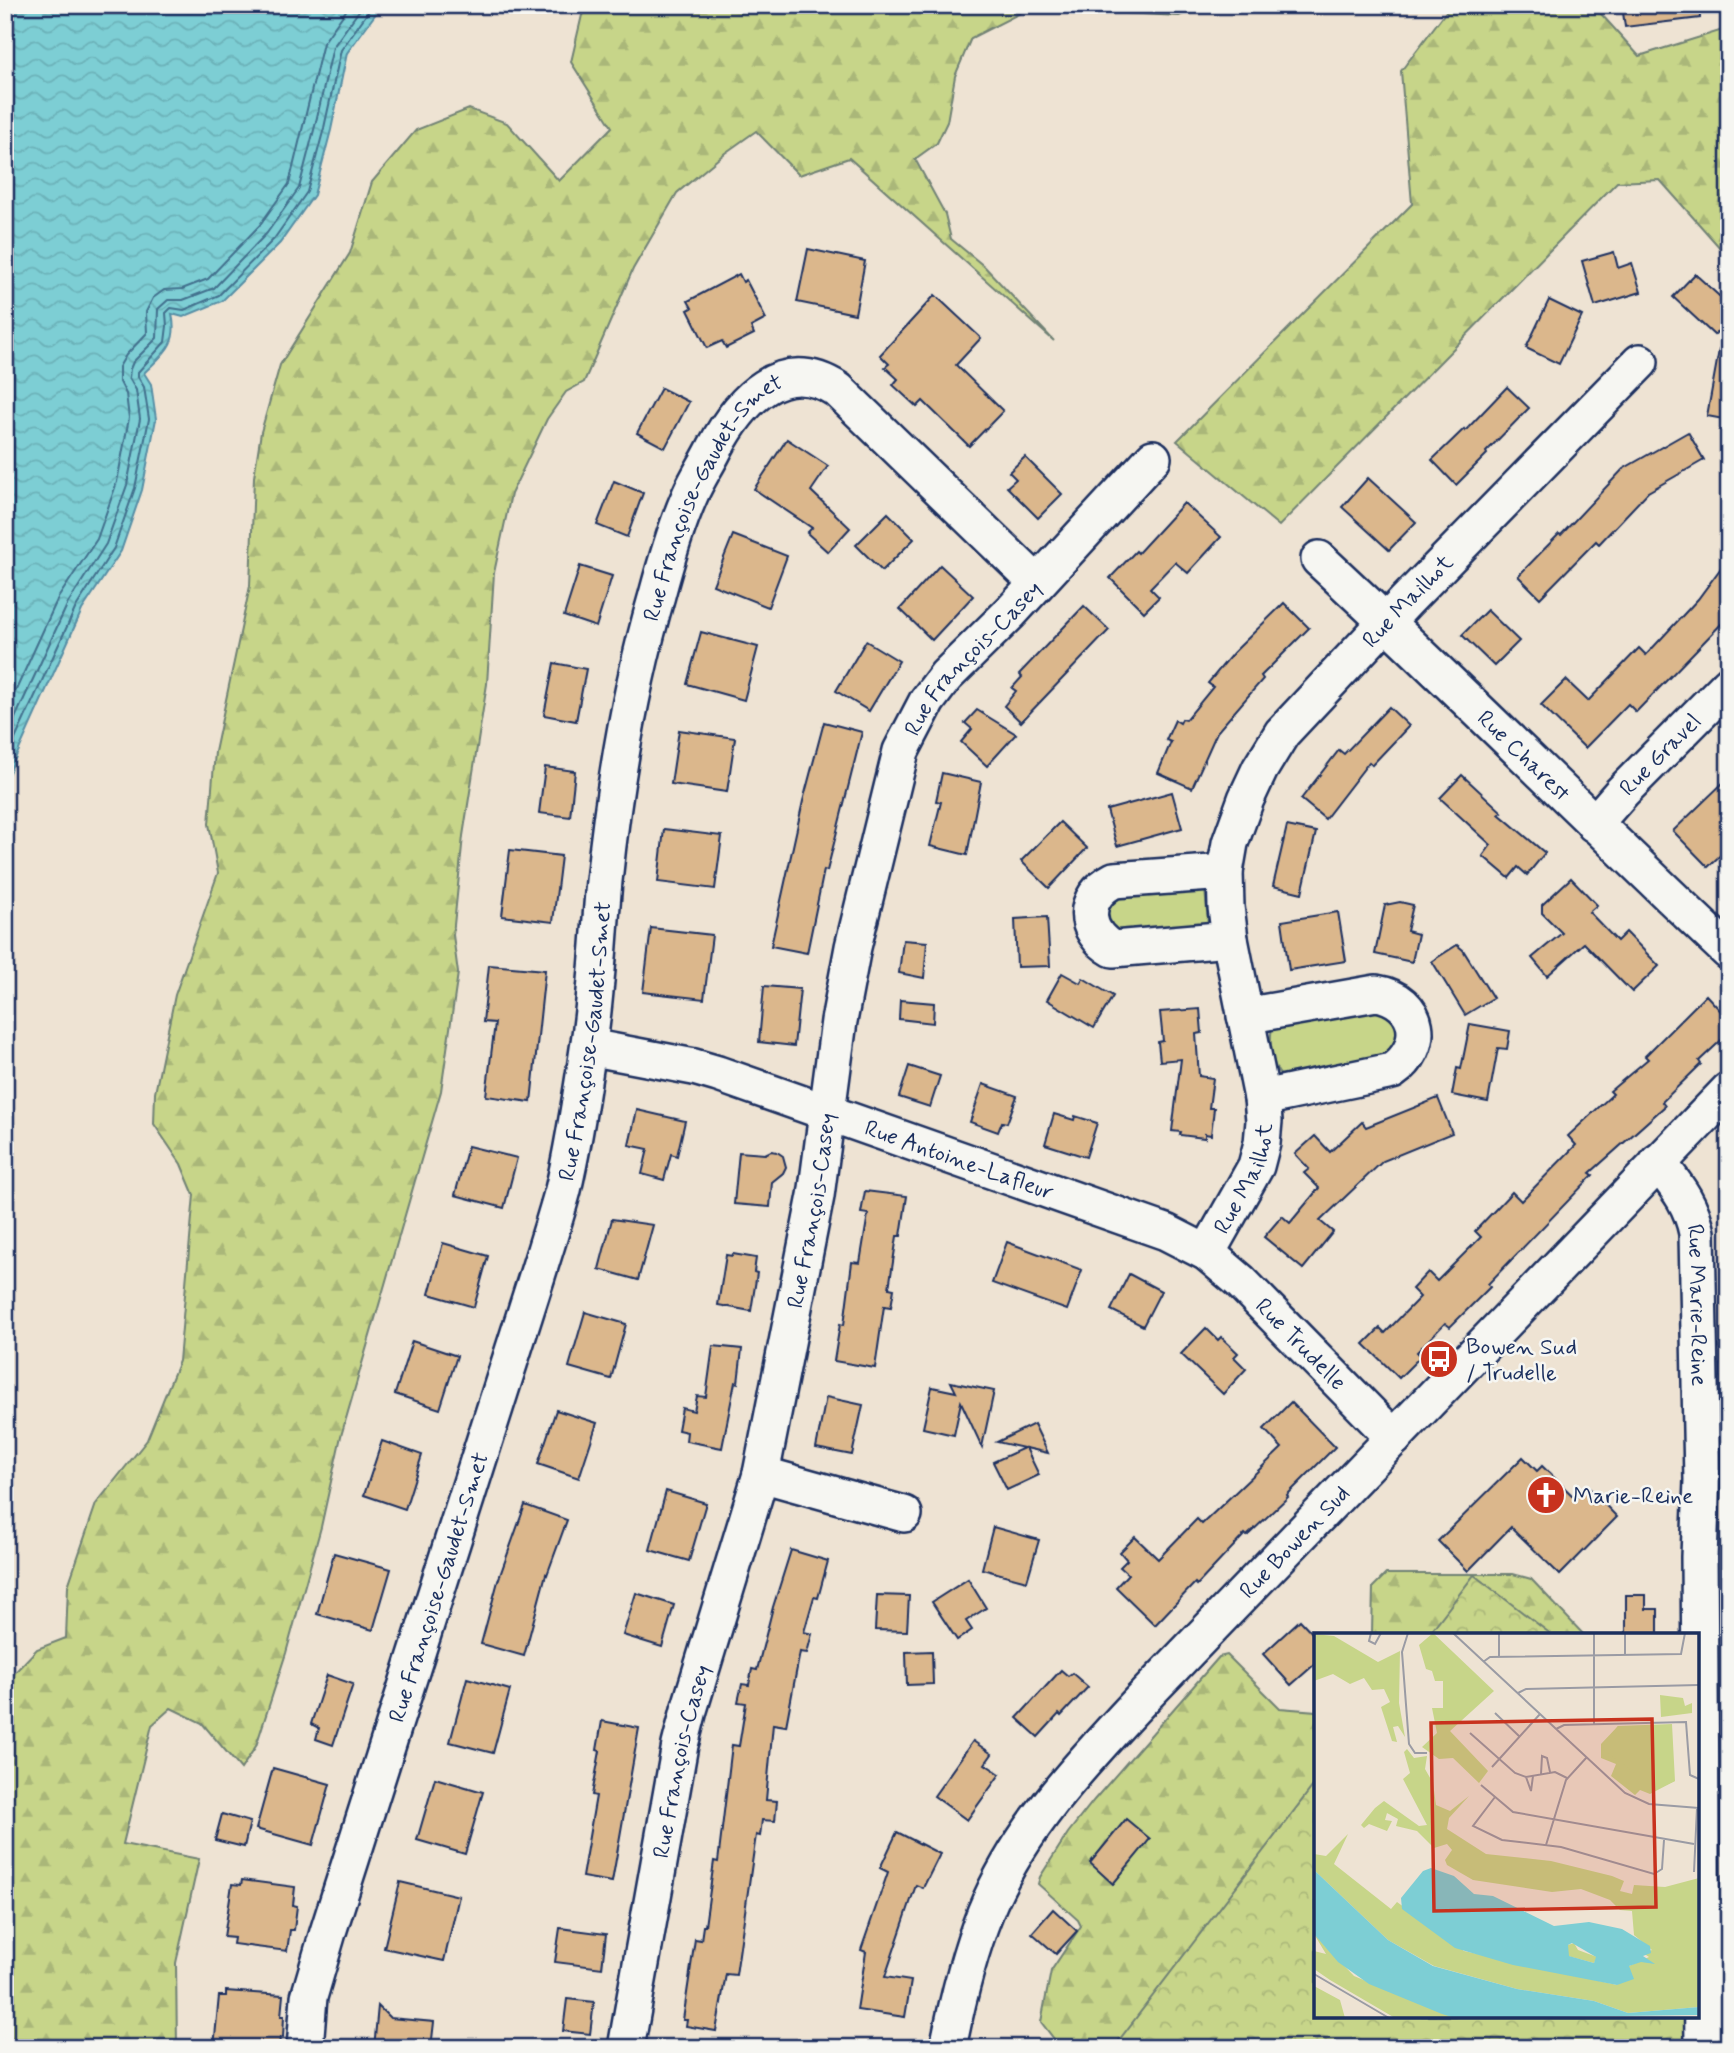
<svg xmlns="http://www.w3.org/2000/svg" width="1734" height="2053" viewBox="0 0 1734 2053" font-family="Mynerve,sans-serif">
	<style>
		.grass { fill: #c7d589; stroke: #718274; stroke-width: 2 }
		.forest { fill: url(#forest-firs); stroke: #718274; stroke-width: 2 }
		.park { fill: url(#park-crowns); stroke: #718274; stroke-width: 2 }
		.water { fill: url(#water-waves); stroke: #568ea5; stroke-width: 2 }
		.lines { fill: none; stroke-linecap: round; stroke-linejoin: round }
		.shore { stroke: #426f8d; stroke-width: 2 }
		.building { fill: #dbb78c; stroke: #1b2f5e; stroke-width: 2 }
		.minor-casing { stroke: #1b2f5e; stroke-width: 40 }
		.minor { stroke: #f6f6f2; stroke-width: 35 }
		.labels { text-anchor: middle; stroke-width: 5; stroke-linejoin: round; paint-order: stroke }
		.street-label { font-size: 23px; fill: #1b2f5e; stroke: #f6f6f2 }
		.poi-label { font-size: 23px; fill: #1b2f5e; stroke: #f6f6f2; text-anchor: start }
		.inset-road { fill: none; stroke: #9a9ba4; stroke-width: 2 }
		.view { fill: #c8321e; fill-opacity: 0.15; stroke: #c8321e; stroke-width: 3.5 }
		.inset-edge { fill: none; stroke: #1b2f5e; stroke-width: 3.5 }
	</style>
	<defs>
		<pattern id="forest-firs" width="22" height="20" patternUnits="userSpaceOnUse" patternTransform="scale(1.75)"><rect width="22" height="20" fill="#c7d589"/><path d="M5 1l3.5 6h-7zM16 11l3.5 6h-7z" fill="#aab779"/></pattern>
		<pattern id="park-crowns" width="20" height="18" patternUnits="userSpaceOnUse" patternTransform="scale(1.75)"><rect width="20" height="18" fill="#c7d589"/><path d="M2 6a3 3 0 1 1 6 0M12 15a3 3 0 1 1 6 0" fill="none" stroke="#aab779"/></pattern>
		<pattern id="water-waves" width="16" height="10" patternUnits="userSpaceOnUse" patternTransform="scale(1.75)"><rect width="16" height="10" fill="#7dced4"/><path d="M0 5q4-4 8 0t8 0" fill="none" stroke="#6bb1b8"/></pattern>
	</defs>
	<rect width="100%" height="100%" fill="#eee3d3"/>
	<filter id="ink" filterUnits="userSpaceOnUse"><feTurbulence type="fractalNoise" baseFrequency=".0143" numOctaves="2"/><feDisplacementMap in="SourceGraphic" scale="14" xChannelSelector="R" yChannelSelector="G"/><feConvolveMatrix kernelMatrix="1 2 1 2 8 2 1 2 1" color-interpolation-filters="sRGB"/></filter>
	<g filter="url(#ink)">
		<g class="grass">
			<path d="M1205,889L1208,923L1126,937C1103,922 1101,914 1121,893Z"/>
			<path d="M1362,1007L1393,1013L1401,1034L1392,1056L1282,1077C1271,1065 1269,1044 1272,1027Z"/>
		</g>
		<g class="forest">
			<path d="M593,5H1053L1028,9L971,38L955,76L947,122L937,143L915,159L945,214L951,239L985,267L1054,341L849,158L799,175L756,131L725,153L677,193L633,269L584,382L566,392L547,419L511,494L494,573L487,684L463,836L453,935L458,973L441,1091L341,1436L321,1527L286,1653L256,1746L241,1769L202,1723L171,1708L152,1725L123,1844L199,1859L176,1963L177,2048H5V1683L37,1649L66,1638L68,1586L96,1504L147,1440L179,1361L194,1195L181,1164L154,1124L155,1093L175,995L218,873L209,824L215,752L250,586L254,477L261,432L280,365L350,253L372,182L416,130L469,109L507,123L559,181L612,127L571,62L582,15Z"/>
			<path d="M1100,5H1205L1179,16L1124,13Z"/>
			<path d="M1451,5H1593L1639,56L1729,28V258L1660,180L1617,182L1279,526L1177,441L1412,204L1401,71Z"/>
			<path d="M1386,1574H1513L1531,1579L1584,1635H1370L1372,1633L1373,1587Z"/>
			<path d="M1227,1655L1280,1708L1316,1711V2016H1379L1409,2048H1061L1041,2022L1051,1971L1081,1926L1078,1920L1038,1884L1040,1877L1068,1833L1094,1800L1219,1657Z"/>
		</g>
		<g class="park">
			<path d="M1474,1575L1552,1635H1428Z"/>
			<path d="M1316,1782V2016H1684V2048H1113Z"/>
		</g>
		<path class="water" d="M5,5H382L347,53L331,130L314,195L280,243L222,301L183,317L172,314C179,345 163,354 144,373L151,384L156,419L142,490L121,551L82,610L5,781Z"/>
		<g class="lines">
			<g class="shore">
				<path d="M5,714L58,598L97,539L117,482L129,418L126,394L119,380V367L126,355L147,333L146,312L153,298L164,290L182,289L208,279L259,226L289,184L323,43L350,5"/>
				<path d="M5,740L68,603L106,544L127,485L140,419L136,390L129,378L130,369L133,362L157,338L158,309L168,300H183L214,288L267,233L299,188L315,126L333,47L363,5"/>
				<path d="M5,761L76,607L114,548L135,488L149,419L144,387L138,377V372L165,342L167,326L166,313L171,308L184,310L219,295L274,239L307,192L324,128L341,50L373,5"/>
			</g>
		</g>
		<g class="building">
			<path d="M1622,5H1699L1700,18L1625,27Z"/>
			<path d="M808,249L865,261L855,314L797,302Z"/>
			<path d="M1614,252L1618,268L1632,263L1641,292L1595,306L1582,261Z"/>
			<path d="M739,274L743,282L746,280L766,319L751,327L754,334L726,348L722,341L707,348L688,310L692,308L688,301Z"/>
			<path d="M1695,274L1729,305V320L1714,335L1673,297Z"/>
			<path d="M935,295L981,338L956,365L1003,411L969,446L923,401L917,407L893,385L898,379L885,367L889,364L880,355Z"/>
			<path d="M1549,300L1582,316L1559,364L1526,348Z"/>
			<path d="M1719,350L1729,351V420L1707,416Z"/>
			<path d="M1507,387L1529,408L1486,452L1487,454L1456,485L1432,460L1464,429L1465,431Z"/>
			<path d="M661,388L689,402L665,448L637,433Z"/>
			<path d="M1688,432L1704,460L1648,492L1599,544L1596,541L1540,598L1518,576L1559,534L1561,535L1623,469Z"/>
			<path d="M787,439L828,466L811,491L850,528L828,552L807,533L812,528L754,489Z"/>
			<path d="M1025,457L1062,494L1038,518L1007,487L1016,479L1009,472Z"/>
			<path d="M1368,478L1416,522L1389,550L1342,507Z"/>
			<path d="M614,481L643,493L627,537L597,525Z"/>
			<path d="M1184,503L1221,537L1188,573L1175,562L1150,588L1159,597L1144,612L1110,578L1136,551L1138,553Z"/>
			<path d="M888,513L914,539L882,571L856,545Z"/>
			<path d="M733,535L787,556L768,607L713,585Z"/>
			<path d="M1729,557V616L1636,712L1628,704L1585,748L1541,705L1566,680L1588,701L1639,648L1646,655L1698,599Z"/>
			<path d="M940,565L973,596L932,640L900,609Z"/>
			<path d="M580,566L612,576L596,627L564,616Z"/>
			<path d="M1284,603L1309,628L1261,676L1263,679L1217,732L1192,788L1158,773L1171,742L1166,740L1175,720L1180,723L1182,719L1186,720L1213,687L1208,683L1233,653Z"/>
			<path d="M1084,606L1109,630L1021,722L1004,706L1016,691L1012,688L1022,677L1019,674Z"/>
			<path d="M1487,610L1519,641L1494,666L1462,635Z"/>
			<path d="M701,632L758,647L744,700L687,684Z"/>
			<path d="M866,641L899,661L869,711L836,691Z"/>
			<path d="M554,663L586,669L576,721L544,715Z"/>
			<path d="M1389,707L1409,726L1372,765L1369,762L1325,819L1301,799L1339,750L1344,754Z"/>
			<path d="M977,710L1016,734L987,766L961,742L972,729L965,723Z"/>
			<path d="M824,722L862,732L827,871L824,870L807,953L771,946L803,801Z"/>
			<path d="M679,730L735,738L727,792L671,784Z"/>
			<path d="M545,767L575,771L570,817L539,813Z"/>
			<path d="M942,773L981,782L967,855L930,846L941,802L936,801Z"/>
			<path d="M1462,775L1502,812L1499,814L1545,853L1527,875L1518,867L1509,878L1483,856L1491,845L1440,798Z"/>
			<path d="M1729,777V847L1708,867L1673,831Z"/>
			<path d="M1172,792L1182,828L1117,846L1107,810Z"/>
			<path d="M1060,822L1087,848L1049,888L1021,861Z"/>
			<path d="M1287,826L1316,832L1302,893L1273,886Z"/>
			<path d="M664,829L722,836L715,889L658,882Z"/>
			<path d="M510,850L561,856L553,922L502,916Z"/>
			<path d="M1571,878L1597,905L1589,912L1617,941L1626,932L1659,966L1632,992L1584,943L1547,976L1532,958L1562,933L1542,913V905Z"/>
			<path d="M1400,902L1413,905L1407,931L1418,934L1412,962L1375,954L1385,905Z"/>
			<path d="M1338,912L1346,961L1289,970L1282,921Z"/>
			<path d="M1047,917L1050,966L1017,967L1015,919Z"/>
			<path d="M651,928L712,935L704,999L643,992Z"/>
			<path d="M903,940L927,942L924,978L899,973Z"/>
			<path d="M1457,945L1463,950L1493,998L1465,1015L1432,961Z"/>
			<path d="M489,965L545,970L531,1102L486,1096L495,1023L483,1022Z"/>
			<path d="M1062,973L1080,983L1083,978L1113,996L1094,1028L1047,1000Z"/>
			<path d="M764,986L800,989L794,1046L759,1042Z"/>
			<path d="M1706,995L1729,1020V1033L1699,1061L1701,1064L1662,1102L1665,1106L1590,1173L1593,1175L1488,1284L1490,1287L1450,1327L1445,1323L1417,1352L1421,1356L1399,1378L1364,1344L1380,1328L1385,1333L1420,1297L1412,1289L1428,1272L1437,1281L1481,1237L1475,1231L1512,1192L1521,1201L1576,1145L1568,1136L1613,1094L1610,1091L1648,1059L1645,1056Z"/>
			<path d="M900,1000L934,1003L933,1023L899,1019Z"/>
			<path d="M1200,1009L1202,1033L1196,1034L1199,1076L1213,1078L1209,1108H1214L1211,1135L1205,1134V1138L1180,1135L1181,1132L1172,1131L1181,1059L1160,1061L1158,1042L1163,1041L1160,1012Z"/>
			<path d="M1470,1024L1510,1031L1507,1049L1498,1048L1488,1102L1452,1095L1457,1068L1461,1069Z"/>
			<path d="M909,1066L940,1076L930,1107L899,1097Z"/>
			<path d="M983,1084L1017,1096L1007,1123L1002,1122L998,1132L970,1122Z"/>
			<path d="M1438,1098L1452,1133L1383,1161L1320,1221L1333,1232L1303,1269L1264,1237L1282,1216L1290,1223L1319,1188L1304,1173L1309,1169L1295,1154L1315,1136L1330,1152L1362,1122L1366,1127Z"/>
			<path d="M637,1110L685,1121L677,1156L671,1154L664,1180L642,1174L648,1149L629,1145Z"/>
			<path d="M1054,1114L1074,1120L1075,1116L1097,1123L1086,1157L1045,1144Z"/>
			<path d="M468,1146L517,1158L504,1208L455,1195Z"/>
			<path d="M771,1151L777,1152L783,1156L786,1167L783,1173L772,1182L770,1207L734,1204L739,1152L765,1154Z"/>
			<path d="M865,1191L907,1196L901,1236H897L889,1288L894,1289L891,1307L884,1306L875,1368L834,1361L840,1324L844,1325L852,1262L860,1263L868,1214L861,1213Z"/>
			<path d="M612,1219L653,1225L638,1280L599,1269Z"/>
			<path d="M1007,1242L1082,1270L1067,1310L992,1283Z"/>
			<path d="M443,1243L488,1256L474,1307L429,1294Z"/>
			<path d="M733,1254L756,1258L754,1272L757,1273L751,1311L718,1305L726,1255L732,1256Z"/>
			<path d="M1129,1274L1161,1291L1143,1326L1111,1310Z"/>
			<path d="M585,1312L626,1324L611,1379L569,1367Z"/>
			<path d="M1206,1328L1218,1340L1221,1337L1238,1353L1234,1357L1246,1369L1223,1394L1181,1354Z"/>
			<path d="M412,1341L457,1356L440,1409L395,1394Z"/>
			<path d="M713,1346L742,1349L738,1383L735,1382L722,1448L686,1441L687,1432L678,1430L682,1408L694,1411L697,1396L706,1397Z"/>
			<path d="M951,1382L994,1391L982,1447L961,1402L954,1435L923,1428L932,1387L956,1392Z"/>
			<path d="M826,1397L863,1405L852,1455L816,1448Z"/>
			<path d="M1291,1402L1335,1447L1287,1495L1288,1497L1247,1536L1245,1534L1197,1585L1195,1583L1155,1625L1116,1587L1128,1574L1120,1567L1127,1560L1120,1552L1135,1537L1158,1559L1197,1519L1202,1524L1282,1448L1264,1429Z"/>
			<path d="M556,1410L597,1423L579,1478L538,1464Z"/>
			<path d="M1034,1424L1048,1453L1026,1448L1039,1475L1007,1490L993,1462L1024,1448L997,1442Z"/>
			<path d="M382,1441L422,1455L405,1509L364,1495Z"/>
			<path d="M1523,1457L1537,1471L1542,1466L1575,1498L1587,1486L1617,1517L1560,1575L1511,1527L1468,1571L1438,1541Z"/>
			<path d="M666,1491L706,1503L689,1561L650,1550Z"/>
			<path d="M525,1505L567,1520L547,1575L546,1574L524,1656L481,1644L498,1581Z"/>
			<path d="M993,1527L1039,1540L1027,1581L982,1569Z"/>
			<path d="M791,1550L828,1561L818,1598L814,1597L804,1632L812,1634L807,1653L800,1652L786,1726L773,1724L766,1800L777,1801L775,1821L762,1820L760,1836L756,1835L736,1975L726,1974L716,2031L686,2026L687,2020H683L695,1939L701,1940L703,1926H705L714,1861L718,1862L732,1745L739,1746L746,1703L738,1702L742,1684L749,1685L752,1669L757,1670L773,1607Z"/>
			<path d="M334,1553L391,1569L373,1630L317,1614Z"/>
			<path d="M968,1579L986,1608L966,1621L972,1630L957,1640L932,1602Z"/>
			<path d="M636,1593L674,1605L662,1647L623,1635Z"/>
			<path d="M877,1595L909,1596L907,1631L875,1630Z"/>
			<path d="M1626,1595H1646V1609H1658V1635H1626Z"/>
			<path d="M1300,1620L1316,1637V1663L1291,1685L1263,1654Z"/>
			<path d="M932,1651L933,1684L907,1685L906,1652Z"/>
			<path d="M1061,1670L1068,1676L1072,1673L1088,1687L1061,1716L1059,1714L1038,1737L1017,1718Z"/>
			<path d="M327,1675L353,1684L333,1745L316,1739L319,1728L311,1724Z"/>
			<path d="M467,1678L510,1690L493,1753L450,1742Z"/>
			<path d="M602,1721L639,1728L612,1882L582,1877L596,1796L592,1795L600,1751L597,1750Z"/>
			<path d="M973,1741L992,1754L985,1764L1000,1774L967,1820L934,1796Z"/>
			<path d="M273,1768L330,1784L313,1845L256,1829Z"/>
			<path d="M435,1778L483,1792L465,1854L417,1840Z"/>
			<path d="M222,1814L250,1822L244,1847L215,1840Z"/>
			<path d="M1126,1819L1150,1839L1113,1884L1090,1863Z"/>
			<path d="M897,1832L940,1854L923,1888L916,1885L885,1977L911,1981L905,2017L857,2010L866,1952L861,1950L888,1872L880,1868Z"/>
			<path d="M242,1880L295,1887L293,1905L297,1906L294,1930H290L287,1951L233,1944L234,1938L224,1937L232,1884L241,1885Z"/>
			<path d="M400,1882L459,1896L444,1961L384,1948Z"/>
			<path d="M1053,1909L1077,1931L1056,1954L1032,1933Z"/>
			<path d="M560,1928L606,1934L602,1968L555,1962Z"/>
			<path d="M226,1991L283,1995L281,2016H284L283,2038L280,2037L279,2048L214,2047L219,1996H226Z"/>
			<path d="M567,1999L594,2002L590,2034L563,2031Z"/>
			<path d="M378,2006L390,2018L434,2022L431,2048H374Z"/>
		</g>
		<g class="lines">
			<defs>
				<g id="minor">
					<path id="s1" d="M1319,559C1458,688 1591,822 1729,952"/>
					<path id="s2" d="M1594,824L1622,792L1729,684"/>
					<path d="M1225,872L1114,880C1081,897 1082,931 1113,949L1230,939"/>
					<path d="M1245,1016L1376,993C1421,1000 1428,1047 1392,1071L1262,1098"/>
					<path id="s3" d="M589,1047L694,1067L718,1074L1166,1232L1207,1253L1240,1281L1394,1438"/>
					<path id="s4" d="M1658,1162C1677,1187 1691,1203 1697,1233L1702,1480L1699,1557L1703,2048"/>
					<path id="s5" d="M1207,1253L1256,1166L1262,1143L1264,1121L1262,1098L1230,939L1226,907L1225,872L1230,843L1246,799L1260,769L1282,733L1406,601L1640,362"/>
					<path d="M761,1474L904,1514"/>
					<path id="s6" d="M305,2048L309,1997L328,1932L537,1276C546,1247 555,1219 563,1190C574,1144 581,1096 588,1049C597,993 599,937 604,881C614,784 630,688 657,595C666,561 676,527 690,495C697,479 707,464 715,448C740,401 782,353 838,390L1037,583"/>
					<path id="s7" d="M626,2048L680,1745L689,1710L761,1474L816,1196L839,1021L853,947L901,751L927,701L946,676L1011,612L1153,458"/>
					<path id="s8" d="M948,2048C957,2002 968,1956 985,1913C1018,1831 1080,1765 1140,1701L1729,1090"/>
				</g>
			</defs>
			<use href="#minor" class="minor-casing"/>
			<use href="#minor" class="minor"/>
		</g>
	</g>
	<defs>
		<symbol id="bus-disc" viewBox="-11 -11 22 22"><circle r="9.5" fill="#c8321e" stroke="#f6f6f2"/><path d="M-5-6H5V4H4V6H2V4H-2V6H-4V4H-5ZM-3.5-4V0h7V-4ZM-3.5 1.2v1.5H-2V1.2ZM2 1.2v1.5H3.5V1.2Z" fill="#fff"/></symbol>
		<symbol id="church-disc" viewBox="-11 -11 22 22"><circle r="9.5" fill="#c8321e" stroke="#f6f6f2"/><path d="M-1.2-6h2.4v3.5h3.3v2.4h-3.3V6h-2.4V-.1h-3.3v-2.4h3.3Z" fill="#fff"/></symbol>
	</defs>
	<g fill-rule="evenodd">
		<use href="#bus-disc" x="1417" y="1337" width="44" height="44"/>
		<use href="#church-disc" x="1524" y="1473" width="44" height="44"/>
	</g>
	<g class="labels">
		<g class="street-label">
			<text dy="8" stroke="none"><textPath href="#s6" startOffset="1615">Rue Françoise-Gaudet-Smet</textPath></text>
			<text dy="8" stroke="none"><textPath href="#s5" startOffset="732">Rue Mailhot</textPath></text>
			<text dy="8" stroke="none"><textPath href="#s7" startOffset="1446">Rue François-Casey</textPath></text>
			<text dy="8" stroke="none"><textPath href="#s2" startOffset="96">Rue Gravel</textPath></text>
			<text dy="8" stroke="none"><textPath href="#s1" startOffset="284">Rue Charest</textPath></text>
			<text dy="8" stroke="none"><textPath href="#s6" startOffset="1048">Rue Françoise-Gaudet-Smet</textPath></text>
			<text dy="8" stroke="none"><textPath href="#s3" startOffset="388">Rue Antoine-Lafleur</textPath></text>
			<text dy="8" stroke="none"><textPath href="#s5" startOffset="84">Rue Mailhot</textPath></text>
			<text dy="8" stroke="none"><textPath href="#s7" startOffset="859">Rue François-Casey</textPath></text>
			<text dy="8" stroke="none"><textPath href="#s4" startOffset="154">Rue Marie-Reine</textPath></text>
			<text dy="8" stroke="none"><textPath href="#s3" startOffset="784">Rue Trudelle</textPath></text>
			<text dy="8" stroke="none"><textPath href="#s8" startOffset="626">Rue Bowen Sud</textPath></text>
			<text dy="8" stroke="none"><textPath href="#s6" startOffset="481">Rue Françoise-Gaudet-Smet</textPath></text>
			<text dy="8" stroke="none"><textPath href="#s7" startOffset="292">Rue François-Casey</textPath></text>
		</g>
		<g class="poi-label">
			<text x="1466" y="1354">Bowen Sud<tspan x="1466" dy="26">/ Trudelle</tspan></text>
			<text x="1573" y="1503">Marie-Reine</text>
		</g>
	</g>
	<g transform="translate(1314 1633)">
		<rect width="385" height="385" fill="#eee3d3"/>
		<path d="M119,0L180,58L136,98L174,138L165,150L139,125L125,126L108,114L123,100L118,75H129V48H121L118,38L112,36L105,12ZM0,1L20,3L64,29L86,18L85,70L91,104L84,93L79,94L83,109L78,108L67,74L76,69L70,56L58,57L50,45L36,51L19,41L0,48ZM304,93L361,148L336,161L326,157L321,162L297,143L302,131L287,125V111ZM93,116L100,125L113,123L111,136L119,150L122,172L136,178L155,163L135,185L133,196L172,221L237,228L298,243L310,248L306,258L318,261L320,252L351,254L385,245V374L314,380L280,368L203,356L120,333L74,307L0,237V221L12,223L34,201L20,231L77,276L83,269L150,318L303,352L315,333L335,324L329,320L338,317L320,302L318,278L306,277L296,267L267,256L238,259L159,247L133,232L131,227L138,217L133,211L120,215L103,198L82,193L84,186L73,180L71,187L78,188L73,198L55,191L50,195L47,192L61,175L70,168L105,193L113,192L89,146L96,140L90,119ZM0,301L40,343L141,385H81L16,347L0,336V318L12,321ZM260,310L264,317L283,324L280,330L254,323V312ZM0,353L26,367L31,385H0Z" fill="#c7d589"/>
		<path d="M346,62L369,65L371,73L378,70V80L347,84ZM358,91L361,148L343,156L287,115L304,93Z" fill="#c7d589"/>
		<path d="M117,235L140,243L160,261L179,263L240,293L275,289L308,296L336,313L337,320L329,323L341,331L327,329L315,333L320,346L303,352L199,332L141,315L88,276L87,265L109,238ZM258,310L282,324L280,330L255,323L254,312ZM0,237L74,307L119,333L203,356L280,368L314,380L385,374V382L141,385L128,381L55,351L24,329L0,301Z" fill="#7dced4" fill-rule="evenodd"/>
		<path class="inset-road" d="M57,0L55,8L61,11L67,0M94,0L88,19L95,111L101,120H113M139,0L311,160L335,171L385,175M185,0V24M280,0V91M311,22V0M169,29L176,24L367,21L371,0M204,60L212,56L385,52M181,80L206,104M242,96L250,92L372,89L376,142L385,146M156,100L201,140L212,144L241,139L253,145M178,134L226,81M227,141L228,123L233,125L236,139M212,144L217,158L219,143M167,152L199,179L380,211M181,164L159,193L188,207L247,214L340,241L348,236L350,207M232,212L252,147L273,124M380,239L383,175M0,341L75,385"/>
		<path class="view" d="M338,86L342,274L120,278L117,90Z"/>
		<rect width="385" height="385" class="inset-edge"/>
	</g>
	<rect width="1734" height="2053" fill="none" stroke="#f6f6f2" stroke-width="28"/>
	<rect x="14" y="14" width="1706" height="2025" fill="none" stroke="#1b2f5e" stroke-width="2.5" filter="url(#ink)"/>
</svg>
